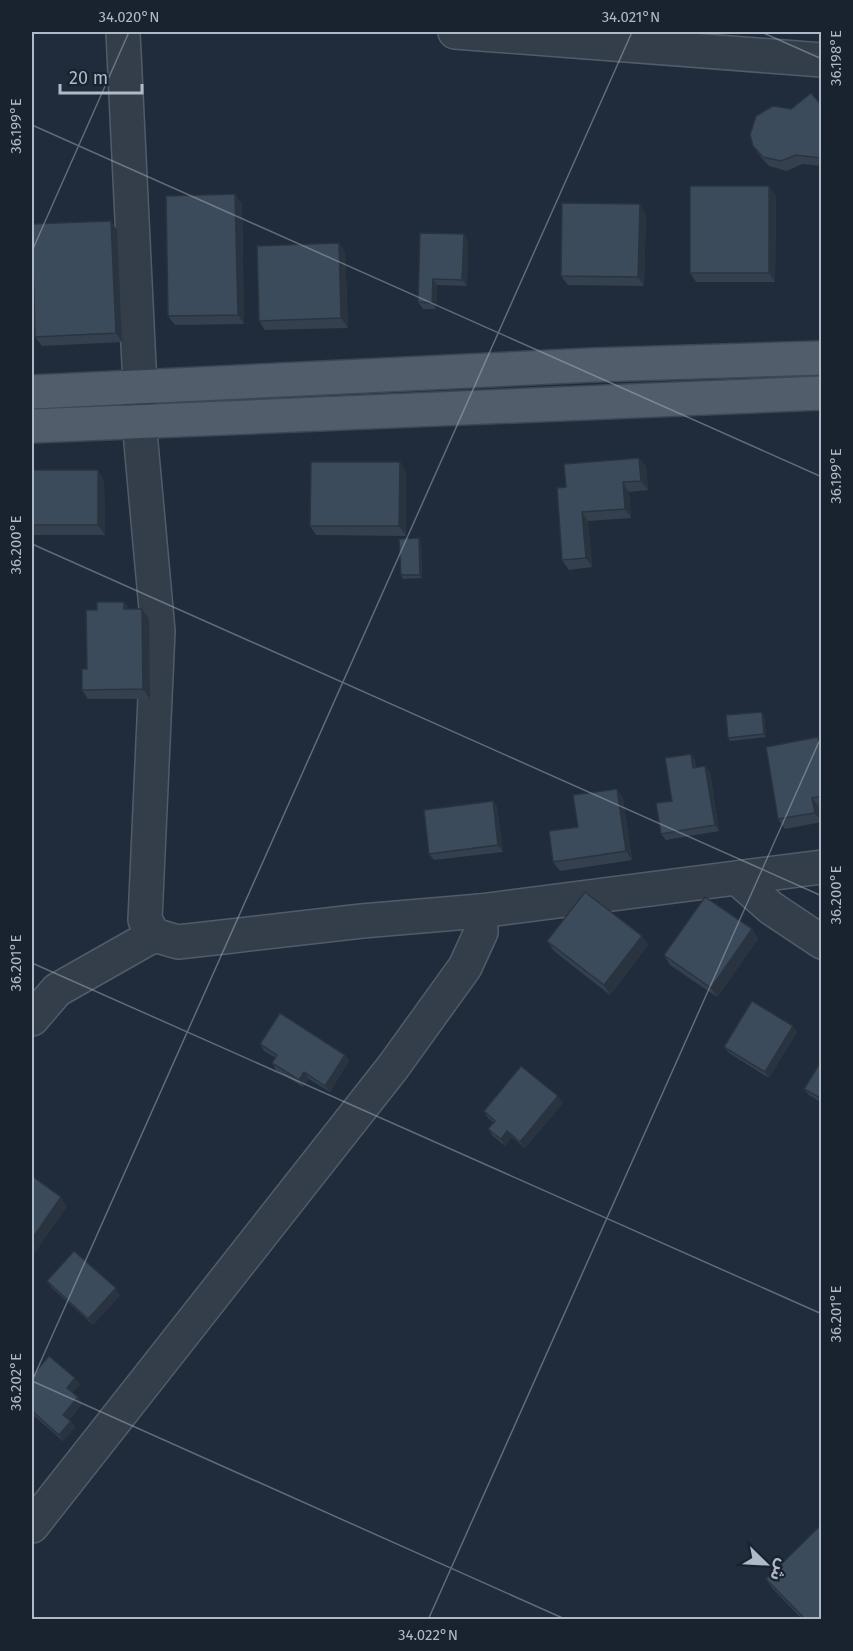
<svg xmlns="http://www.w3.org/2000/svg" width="853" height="1651" viewBox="0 0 853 1651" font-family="'Fira Sans','Noto Sans Arabic',sans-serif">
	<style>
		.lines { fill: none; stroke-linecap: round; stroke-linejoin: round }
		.minor-casing { stroke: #525c69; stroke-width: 36 }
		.major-casing { stroke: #3d4754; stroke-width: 36 }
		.minor { stroke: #343e4b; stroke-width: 33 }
		.major { stroke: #525d6b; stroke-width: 33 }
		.wall { fill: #34404e }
		.shaded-wall { fill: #2a3440 }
		.building { fill: #3c4b5b; stroke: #2a3440; stroke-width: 1.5 }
		.ticks { fill: none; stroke: #afb9c7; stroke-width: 1.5; stroke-opacity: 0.45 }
		.neatline { fill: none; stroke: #afb9c7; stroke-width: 2 }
		.ticks-label { font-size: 15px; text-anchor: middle; fill: #afb9c7 }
	</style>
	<rect width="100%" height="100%" fill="#202c3b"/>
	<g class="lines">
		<defs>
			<g id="minor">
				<path d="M123,32L140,386L139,421L158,631L145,920L154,935L178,942L232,936L362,921L480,911L822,867"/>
				<path d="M455,32L822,60"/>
				<path d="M737,878L771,908L822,942"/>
				<path d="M32,1019L57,990L154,935"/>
				<path d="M32,1526L393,1067L465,967L481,932L480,911"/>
			</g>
			<g id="major">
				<path d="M32,392L593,365L822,358"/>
				<path d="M32,426L822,393"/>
			</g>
		</defs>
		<use href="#minor" class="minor-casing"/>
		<use href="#major" class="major-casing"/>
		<use href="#minor" class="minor"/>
		<use href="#major" class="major"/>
	</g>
	<g class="wall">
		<path d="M822,106V166L802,164L787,171L769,166L760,156L753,146L791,109Z"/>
		<path d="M235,194L242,204L244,324L175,325L168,316Z"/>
		<path d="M776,196L775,282H696L690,273Z"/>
		<path d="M646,214L644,286L568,285L561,276Z"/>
		<path d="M117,230L122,342L42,346L35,337Z"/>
		<path d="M420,233L464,234L468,241L467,286L437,285L436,309H423L418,302Z"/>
		<path d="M345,252L348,328L265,330L259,321Z"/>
		<path d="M639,458L646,467L648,490L629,492L631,518L588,521L592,567L569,570L562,560L566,487Z"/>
		<path d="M32,470L104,480L105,535H32Z"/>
		<path d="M406,472V536L316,535L310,526Z"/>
		<path d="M421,542L422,578L403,579L401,575Z"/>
		<path d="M124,602L130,609L149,619L150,699H88L82,690L87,669L97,610Z"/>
		<path d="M764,715L766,737L730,741L728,738Z"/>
		<path d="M818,737L822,743V807H819L822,822L785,829L778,819Z"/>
		<path d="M691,754L695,760L696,767L710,772L719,831L666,840L661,834L672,801Z"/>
		<path d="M617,789L623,798L632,860L560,871L553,862L578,827Z"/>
		<path d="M493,801L497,807L503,852L434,860L429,854Z"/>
		<path d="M752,929L758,939L717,997L670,965L664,955Z"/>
		<path d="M642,936L648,945L610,995L554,951L547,941Z"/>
		<path d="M797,1032L769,1078L729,1053L724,1047Z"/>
		<path d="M260,1044L345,1055L349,1061L330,1092L309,1079L303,1087L276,1070L272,1063L276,1058L264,1051Z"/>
		<path d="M822,1060V1103L809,1095L804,1089Z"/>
		<path d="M563,1103L525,1148L512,1137L505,1146L493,1136L488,1129L494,1123L488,1118L484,1111Z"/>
		<path d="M47,1281L120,1295L93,1325L52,1288Z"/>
		<path d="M32,1376L80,1384L72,1393L78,1397L82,1404L69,1420L75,1427L63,1441L32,1414Z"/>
		<path d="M766,1579L822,1620H803L772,1588Z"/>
	</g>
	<g class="shaded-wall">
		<path d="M769,186L776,196L775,282L769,273Z"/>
		<path d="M235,194L242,204L244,324L238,315Z"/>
		<path d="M640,204L646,214L644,286L638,277Z"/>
		<path d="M111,221L117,230L122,342L116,333Z"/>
		<path d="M464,234L468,241L467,286L462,280Z"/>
		<path d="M339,243L345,252L348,328L341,318Z"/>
		<path d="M433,279L437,285L436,309L432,303Z"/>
		<path d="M639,458L646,467L648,490L641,481Z"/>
		<path d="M400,462L406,472V536L399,526Z"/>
		<path d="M98,470L104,480L105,535L98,525Z"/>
		<path d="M623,482L629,492L631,518L625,509Z"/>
		<path d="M582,512L588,521L592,567L586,558Z"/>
		<path d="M419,538L421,542L422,578L420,575Z"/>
		<path d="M124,602L131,611L124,609Z"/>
		<path d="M142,609L149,619L150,699L143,689Z"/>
		<path d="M762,712L764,715L766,737L764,734Z"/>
		<path d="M818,737L822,743V761Z"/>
		<path d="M691,754L695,760L698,774L693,768Z"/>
		<path d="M705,766L710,772L719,831L715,825Z"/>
		<path d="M617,789L623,798L632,860L626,851Z"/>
		<path d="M812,798L819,807L822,822L815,813Z"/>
		<path d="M493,801L497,807L503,852L498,845Z"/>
		<path d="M752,929L758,939L717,997L711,988Z"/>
		<path d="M642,936L648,945L610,995L604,985Z"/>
		<path d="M793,1026L797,1032L769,1078L765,1072Z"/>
		<path d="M345,1055L349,1061L330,1092L325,1086Z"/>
		<path d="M304,1072L309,1079L303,1087L299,1080Z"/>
		<path d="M558,1096L563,1103L525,1148L520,1142Z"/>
		<path d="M507,1131L512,1137L505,1146L501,1139Z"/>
		<path d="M61,1197L67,1207L32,1257V1239Z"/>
		<path d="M116,1288L120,1295L93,1325L88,1319Z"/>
		<path d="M75,1378L80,1384L71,1394L67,1388Z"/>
		<path d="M78,1397L82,1404L68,1421L63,1415Z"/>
		<path d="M71,1421L75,1427L63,1441L59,1435Z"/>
	</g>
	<g class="building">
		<path d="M811,93L822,106V158L796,155L781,161L763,157L753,146L750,135L756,116L773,106L791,109Z"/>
		<rect x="690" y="186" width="79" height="87"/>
		<path d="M235,194L238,315L168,316L166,196Z"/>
		<path d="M562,203L640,204L638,277L561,276Z"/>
		<path d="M111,221L116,333L35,337L32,224Z"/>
		<path d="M420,233L464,234L462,280L433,279L432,303L418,302Z"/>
		<path d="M339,243L341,318L259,321L257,246Z"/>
		<path d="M639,458L641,481L623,482L625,509L582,512L586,558L562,560L557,488L566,487L564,464Z"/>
		<path d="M311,462H400L399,526H310Z"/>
		<rect x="32" y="470" width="66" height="55"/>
		<path d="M419,538L420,575H401L399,539Z"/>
		<path d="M97,602H124V609H142L143,689L82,690V669H87L86,610H97Z"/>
		<path d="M762,712L764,734L728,738L726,715Z"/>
		<path d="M818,737L822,761V796L812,798L815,813L778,819L766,747Z"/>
		<path d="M691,754L693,768L705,766L715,825L661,834L656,803L672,801L665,758Z"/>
		<path d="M617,789L626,851L553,862L549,831L578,827L573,795Z"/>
		<path d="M493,801L498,845L429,854L424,810Z"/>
		<path d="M585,892L642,936L604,985L547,941Z"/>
		<path d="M705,897L752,929L711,988L664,955Z"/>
		<path d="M752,1001L793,1026L765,1072L724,1047Z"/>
		<path d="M280,1013L345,1055L325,1086L304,1072L299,1080L272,1063L277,1055L260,1044Z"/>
		<path d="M822,1060V1099L804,1089Z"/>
		<path d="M521,1066L558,1096L520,1142L507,1131L501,1139L488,1129L495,1121L484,1111Z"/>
		<path d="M32,1176L61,1197L32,1239Z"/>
		<path d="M74,1251L116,1288L88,1319L47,1281Z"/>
		<path d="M49,1356L75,1378L67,1388L78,1397L63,1415L71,1421L59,1435L32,1411V1376Z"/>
		<path d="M822,1524V1620H806L766,1579Z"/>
	</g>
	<path class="ticks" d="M761,32L822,59M32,125L822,477M32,251L129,32M32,544L822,896M32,963L822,1314M32,1381L567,1620M32,1381L632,32M428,1620L822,735"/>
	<rect width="853" height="1651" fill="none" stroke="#192330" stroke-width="66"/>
	<g transform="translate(766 1564) rotate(114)" stroke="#192330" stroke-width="4.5" paint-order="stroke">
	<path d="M0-4.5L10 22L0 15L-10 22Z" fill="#afb9c7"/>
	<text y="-9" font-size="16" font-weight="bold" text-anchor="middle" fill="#afb9c7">ش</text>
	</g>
	<path d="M60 84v9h82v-9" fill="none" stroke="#afb9c7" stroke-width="3"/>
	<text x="69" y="84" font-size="18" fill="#afb9c7" stroke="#192330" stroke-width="4.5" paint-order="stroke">20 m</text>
	<rect x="33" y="33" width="787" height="1585" class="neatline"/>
	<g class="ticks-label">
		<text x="129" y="22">34.020°N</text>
		<text x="631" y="22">34.021°N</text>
		<text transform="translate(836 58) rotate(-90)" y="5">36.198°E</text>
		<text transform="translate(16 126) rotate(-90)" y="5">36.199°E</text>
		<text transform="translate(836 476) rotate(-90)" y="5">36.199°E</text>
		<text transform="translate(16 545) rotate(-90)" y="5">36.200°E</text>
		<text transform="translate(836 895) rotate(-90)" y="5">36.200°E</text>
		<text transform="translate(16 963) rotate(-90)" y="5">36.201°E</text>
		<text transform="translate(836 1314) rotate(-90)" y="5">36.201°E</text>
		<text transform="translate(16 1382) rotate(-90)" y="5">36.202°E</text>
		<text x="428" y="1640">34.022°N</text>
	</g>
</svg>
